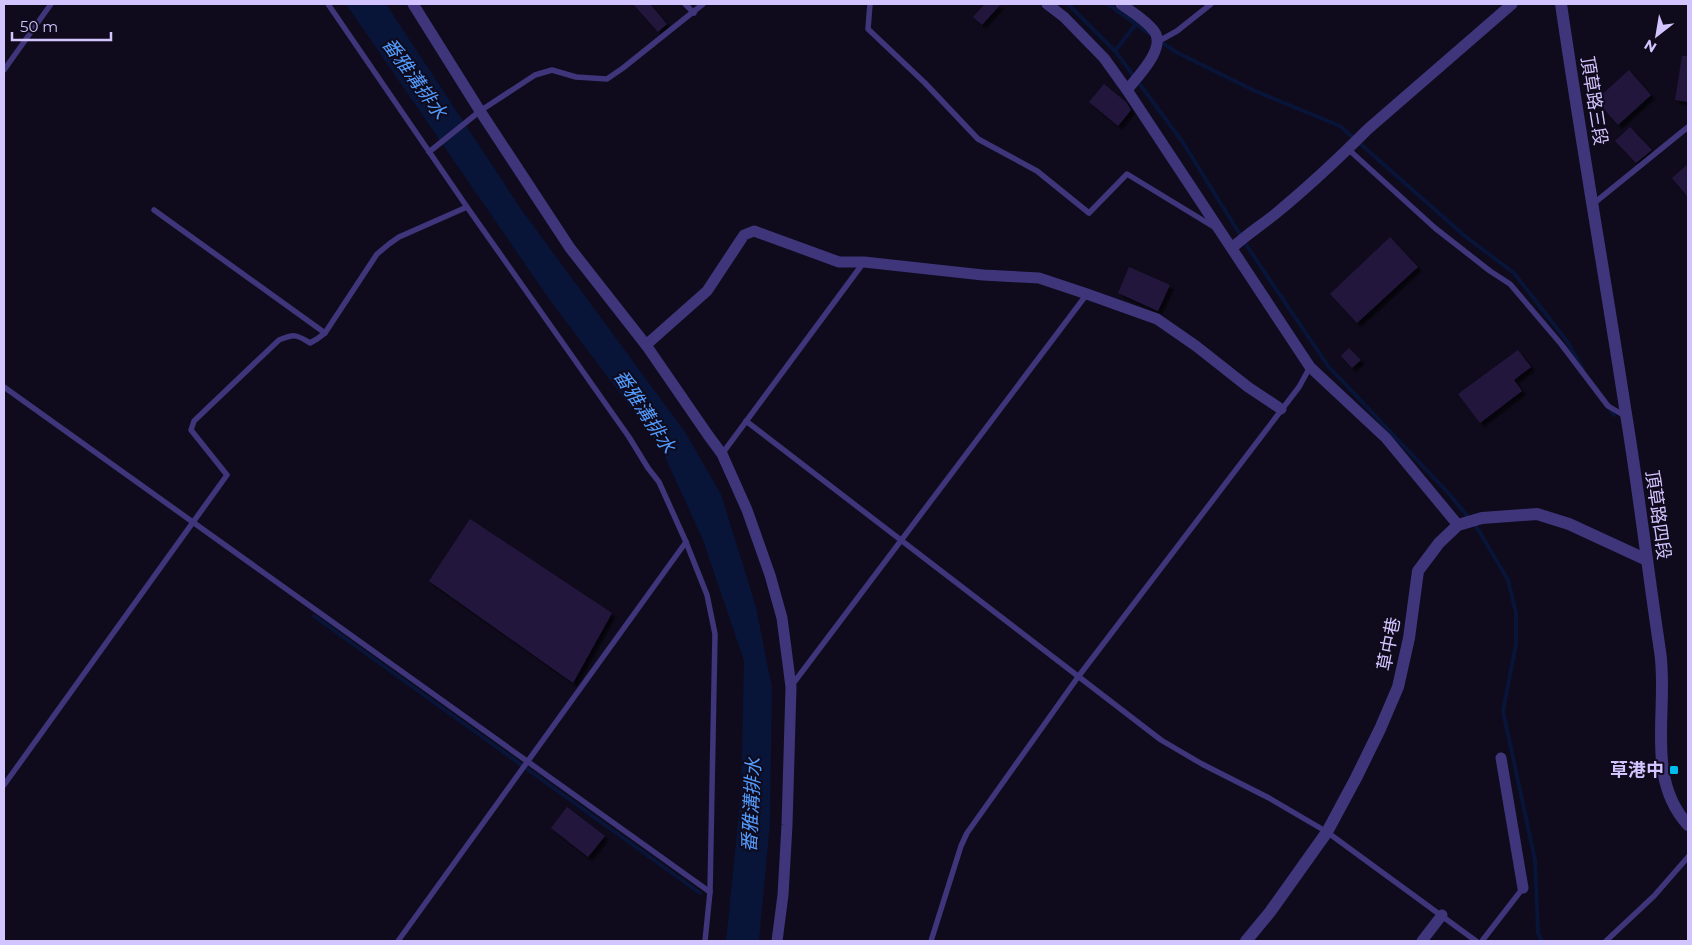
<svg xmlns="http://www.w3.org/2000/svg" width="1692" height="945" viewBox="0 0 1692 945" font-family="Montserrat,'Noto Sans TC',sans-serif">
	<style>
		.water { fill: #081438 }
		.lines { fill: none; stroke-linecap: round; stroke-linejoin: round }
		.stream { stroke: #081438; stroke-width: 4 }
		.building { fill: #23173d; filter: url(#shadow) }
		.service { stroke: #3f357b; stroke-width: 5.5 }
		.minor { stroke: #3f357b; stroke-width: 11 }
		.tertiary { stroke: #3f357b; stroke-width: 12 }
		.poi-dot { fill: #00bdf0; stroke: #0f0b1c; stroke-width: 2 }
		.labels { text-anchor: middle; stroke-width: 4; stroke-linejoin: round; paint-order: stroke }
		.street-label { font-size: 18px; fill: #d2c5ff; stroke: #0f0b1c }
		.poi-label { font-size: 18px; font-weight: bold; fill: #d2c5ff; stroke: #0f0b1c; text-anchor: end }
		.water-label { font-size: 19px; font-style: italic; fill: #539cff; stroke: #0f0b1c }
	</style>
	<defs>
		<filter id="shadow"><feDropShadow dx="4" dy="4" stdDeviation="1" flood-color="#0009"/></filter>
	</defs>
	<rect width="100%" height="100%" fill="#0f0b1c"/>
	<path class="water" d="M346,4H386L521,209L685,432L721,494L756,607L772,688L770,823L759,941H726L741,794L744,661L703,540L661,448L549,299Z"/>
	<g class="lines">
		<g class="stream">
			<path d="M1068,4L1115,51L1182,141L1249,249L1328,366L1451,496L1469,518"/>
			<path d="M1108,4L1136,24L1115,51"/>
			<path d="M1136,24L1150,34"/>
			<path d="M1160,41L1176,52L1255,91L1340,126L1466,237L1514,273L1566,340L1583,369"/>
			<path d="M1609,408L1614,415"/>
			<path d="M1474,524L1479,531L1508,580L1516,613V644L1503,711L1535,860L1538,933L1542,941"/>
			<path d="M314,616L700,893"/>
		</g>
	</g>
	<g class="building">
		<path d="M633,4H650L667,24L658,32Z"/>
		<path d="M985,4H1001L982,25L973,17Z"/>
		<path d="M1682,56H1688V102L1675,100Z"/>
		<path d="M1629,70L1651,95L1618,125L1596,100Z"/>
		<path d="M1104,84L1126,102L1131,110L1118,126L1089,102Z"/>
		<path d="M1630,127L1652,150L1636,163L1615,141Z"/>
		<path d="M1688,164V197L1672,178Z"/>
		<path d="M1390,237L1418,267L1357,323L1330,294Z"/>
		<path d="M1129,267L1170,285L1158,311L1118,293Z"/>
		<path d="M1349,348L1361,360L1352,368L1341,356Z"/>
		<path d="M1518,350L1531,367L1514,380L1522,391L1480,423L1458,394Z"/>
		<path d="M470,519L612,613L573,683L429,581Z"/>
		<path d="M567,807L605,836L588,857L551,828Z"/>
	</g>
	<g class="lines">
		<g class="service">
			<path d="M328,4L467,207L629,437L648,468L659,482L686,542L707,595L715,634L710,892L705,941"/>
			<path d="M685,4L694,13"/>
			<path d="M870,4L868,29L925,83L978,139L1037,171L1089,213L1127,174L1214,227"/>
			<path d="M1159,41L1177,31L1211,4"/>
			<path d="M4,70L51,4"/>
			<path d="M1348,149L1435,228L1490,271L1510,284L1561,344L1608,406L1625,416"/>
			<path d="M429,152L480,111L535,75L552,70L576,77L607,79L623,68L703,4"/>
			<path d="M1593,204L1688,127"/>
			<path d="M154,210L325,333"/>
			<path d="M4,387L710,892"/>
			<path d="M746,421L1161,740L1202,764L1269,798L1327,832L1476,941"/>
			<path d="M722,454L864,262"/>
			<path d="M792,685L1087,294"/>
			<path d="M4,785L227,475L191,430L194,421L279,340C294,334 296,334 310,343L317,339L325,333L377,254L389,244L399,237L467,207"/>
			<path d="M398,941L686,542"/>
			<path d="M931,941L961,846L967,833L1078,677L1299,387L1310,367"/>
			<path d="M1482,941L1523,888"/>
			<path d="M1606,941L1654,896L1688,857"/>
		</g>
		<g class="minor">
			<path d="M413,4L480,111L570,248L646,345L708,435L722,454L747,510L770,575L782,618L791,687L787,825L783,895L777,941"/>
			<path d="M1047,4L1064,17L1104,58L1127,90"/>
			<path d="M1121,4C1132,12 1146,20 1154,31C1167,48 1137,77 1127,90L1310,367L1386,438L1458,525"/>
			<path d="M1232,248C1245,236 1260,226 1274,215C1307,188 1338,159 1368,129L1512,4"/>
			<path d="M646,345L707,291L744,235L754,231L839,262H864L983,275L1039,278L1087,294L1157,319L1196,346L1248,387L1281,409"/>
			<path d="M1501,758L1523,888"/>
			<path d="M1422,941L1442,915"/>
		</g>
		<g class="tertiary">
			<path d="M1561,4C1581,141 1605,277 1626,414C1639,493 1648,572 1660,651C1669,708 1644,777 1688,825"/>
			<path d="M1246,941L1270,912L1327,832L1356,778L1380,729L1398,687L1409,638L1418,571L1439,543L1458,525L1482,518L1537,514L1569,524L1647,560"/>
		</g>
	</g>
	<rect class="poi-dot" x="1669" y="765" width="10" height="10" rx="2.5"/>
	<g class="labels">
		<g class="street-label">
			<text transform="translate(1594 101) rotate(81)" y="6">頂草路三段</text>
			<text transform="translate(1658 515) rotate(82)" y="6">頂草路四段</text>
			<text transform="translate(1389 644) rotate(-79)" y="6">草中巷</text>
		</g>
		<g class="poi-label">
			<text x="1664" y="776">草港中</text>
		</g>
		<g class="water-label">
			<text transform="translate(415 78) rotate(54)" y="7">番雅溝排水</text>
			<text transform="translate(645 411) rotate(57)" y="7">番雅溝排水</text>
			<text transform="translate(751 805) rotate(-87)" y="7">番雅溝排水</text>
		</g>
	</g>
	<rect width="1692" height="945" fill="none" stroke="#d2c5ff" stroke-width="10"/>
	<g transform="translate(1657 35) rotate(211)" stroke="#0f0b1c" stroke-width="4" paint-order="stroke">
	<path d="M0-4L9 19L0 12L-9 19Z" fill="#d2c5ff"/>
	<text y="-8" font-size="14" font-weight="bold" text-anchor="middle" fill="#d2c5ff">N</text>
	</g>
	<path d="M12 32v8h99v-8" fill="none" stroke="#d2c5ff" stroke-width="2.5"/>
	<text x="20" y="32" font-size="15" fill="#d2c5ff" stroke="#0f0b1c" stroke-width="4" paint-order="stroke">50 m</text>
</svg>
